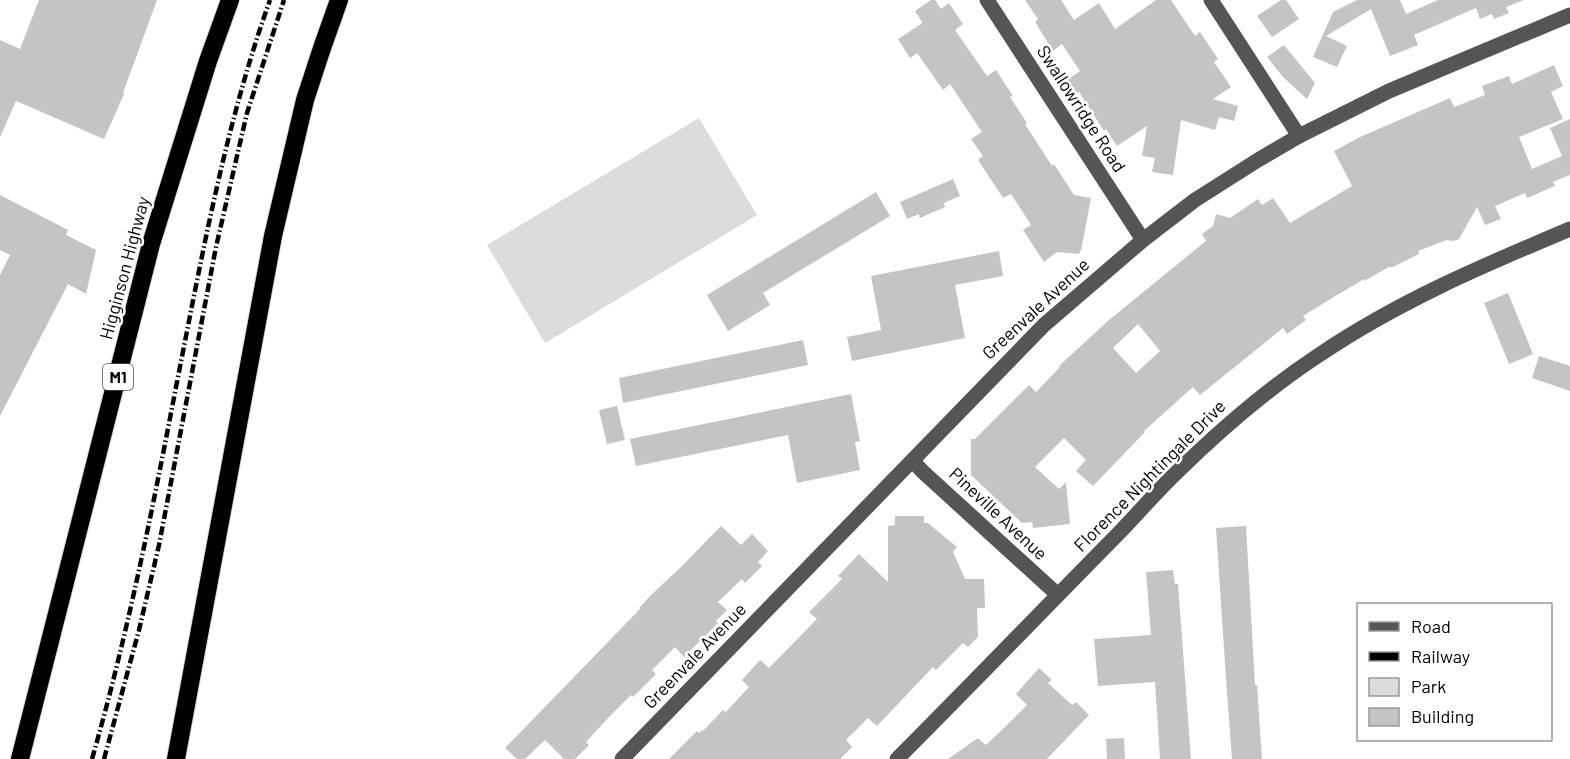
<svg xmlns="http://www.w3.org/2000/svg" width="1570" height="759" viewBox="0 0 1570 759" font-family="Barlow,sans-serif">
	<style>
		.green { fill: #dcdcdc }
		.building { fill: #c4c4c4; fill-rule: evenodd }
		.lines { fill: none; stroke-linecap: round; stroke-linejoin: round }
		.highway-casing { stroke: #dbdbdb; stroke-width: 20 }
		.minor { stroke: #555; stroke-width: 15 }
		.highway { stroke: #000; stroke-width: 18 }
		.rail { stroke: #000; stroke-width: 4.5; stroke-dasharray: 9 3 1.5 3; stroke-linecap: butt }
		.labels { text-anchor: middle; stroke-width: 5; stroke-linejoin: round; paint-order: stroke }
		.shield { fill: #fff; stroke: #4c4c4c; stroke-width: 1.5 }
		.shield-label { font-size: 16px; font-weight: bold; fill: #000 }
		.street-label { font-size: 18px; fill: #000; stroke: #fff }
	</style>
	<rect width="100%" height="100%" fill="#fff"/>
	<path class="green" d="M699,118L757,215L545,343L487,245Z"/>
	<g class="building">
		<path d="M39,0H157L123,93L124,94L104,139L16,101L0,137V40L20,49Z"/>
		<path d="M931,0H935L941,9L949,3L963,24L955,30L987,76L996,70L1013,96L1010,97L1027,123L1025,124L1052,166L1054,164L1074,195L1091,198L1081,251H1080L1079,254L1057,252L1044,262L1023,230L1031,225L1011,194L1003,198L978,160L983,156L971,139L982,132L950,84L943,90L917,53L910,58L898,39L921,24L922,22L915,11Z"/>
		<path d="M1025,0H1061L1074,20L1099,3L1115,29L1156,0H1171L1195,36L1200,32L1218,59L1214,62L1231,87L1213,99L1238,106L1234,121L1219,117L1215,130L1181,120L1173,175L1152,172L1155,158L1142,156L1147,126L1117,146L1106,129L1104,131L1079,92L1075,94L1066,81L1080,71L1062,44L1053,51L1035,22L1038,19Z"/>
		<path d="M1281,0H1286L1299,19L1272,37L1257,16Z"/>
		<path d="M1357,0H1400L1406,14L1438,0H1524L1506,7L1509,13L1494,19L1492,14L1480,19L1476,8L1414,35L1418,45L1390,56L1371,9L1326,36L1347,46L1337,67L1313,57L1333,12Z"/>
		<path d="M1284,45L1315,83L1307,99L1283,77L1267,57Z"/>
		<path d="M1554,65L1563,86L1551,92L1563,119L1519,137L1532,169L1562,156L1550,128L1570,119V176L1569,175L1553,182L1555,186L1527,198L1525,193L1495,206L1501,219L1485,225L1477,207L1459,239L1453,241L1447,240L1418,251L1419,254L1391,268V266L1364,281V279L1332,298L1303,316L1306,320L1287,334L1283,328L1200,395L1193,387L1144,431L1145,432L1093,486L1076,471L1086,460L1064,438L1035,467L1059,489L1066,482L1070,524L1033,528L1032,522L1022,523L971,475V439H975L1029,385L1036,392L1060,367L1059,366L1109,320L1206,241L1202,234L1213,226L1216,214L1230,218L1258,199L1262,205L1273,198L1290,223L1352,186L1334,151L1360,137L1450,98L1454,107L1485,95L1482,86L1509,76L1512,84ZM1138,324L1160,351L1136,373L1113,348Z"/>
		<path d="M953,179L960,196L944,203L945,207L920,218L919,214L907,219L900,202Z"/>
		<path d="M876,192L890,216L763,293L770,305L728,331L707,295Z"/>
		<path d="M0,195L68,230L66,235L96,250L86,294L68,284L0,416V275L10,255L0,250Z"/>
		<path d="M999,251L1003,276L955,285L965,338L852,361L847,337L881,330L871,276Z"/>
		<path d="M1508,293L1533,354L1509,364L1484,303Z"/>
		<path d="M803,340L808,365L623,403L619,378Z"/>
		<path d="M1539,356L1570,366V391L1532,378Z"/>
		<path d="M851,394L860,441L855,442L860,470L797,483L788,435L636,466L630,439Z"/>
		<path d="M617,406L625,440L607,444L599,410Z"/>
		<path d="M895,516H924V523H928L957,547L953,552L965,579H984L985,608H977L978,637L968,647L963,643L936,670L933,667L877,726L868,718L846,740L852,747L840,759H669L697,731L699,733L702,730L703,731L723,710L726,712L749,687L742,680L760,660L769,668L817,619L809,612L842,579L838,576L859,554L888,582V526L895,525Z"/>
		<path d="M721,526L741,545L752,534L768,551L758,562L762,566L745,583L742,579L718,602L727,610L716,621L718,623L684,657L675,647L652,670L656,674L633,697L631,695L609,717L586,742L589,745L575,759H564L545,740L525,759H517L505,748L640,609L639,608L652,594L679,569Z"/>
		<path d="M1246,526L1255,685H1257L1262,759H1232L1226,679L1216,528Z"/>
		<path d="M1173,570L1175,584H1178L1191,759H1160L1155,682L1098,686L1094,639L1151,635L1146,572Z"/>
		<path d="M1039,668L1052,680L1048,683L1072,705L1076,702L1089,715L1047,759H948L978,738L986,745L1005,727L1027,705L1016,694Z"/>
		<path d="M1124,738L1125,759H1107L1106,739Z"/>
	</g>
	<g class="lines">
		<defs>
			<g id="highway">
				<path d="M20,759L151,244L208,61L230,0"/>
				<path d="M176,759L273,236L305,100L322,48L339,0"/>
			</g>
		</defs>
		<use href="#highway" class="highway-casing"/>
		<g class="minor">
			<path d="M987,0L1143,240"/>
			<path d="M1211,0L1299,136"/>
			<path d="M913,461L922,471L1058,595"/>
			<path d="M622,759L1044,325L1143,240L1195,200L1258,160L1299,136L1389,91L1570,15"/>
			<path d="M897,759C970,686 1041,612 1113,539C1135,517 1154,494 1176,473C1220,430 1267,389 1319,355C1399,301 1482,266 1570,229"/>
		</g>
		<use href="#highway" class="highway"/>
		<g class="rail">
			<path d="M92,759C127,637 152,512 176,387C202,256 225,126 270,0"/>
			<path d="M104,759L139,630L159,545L216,247L237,156L247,113L284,0"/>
		</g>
	</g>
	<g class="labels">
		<rect class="shield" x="103" y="364" width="30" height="26" rx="4.5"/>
		<g class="shield-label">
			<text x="118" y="383">M1</text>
		</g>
		<g class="street-label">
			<text transform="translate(1081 109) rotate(57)" y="6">Swallowridge Road</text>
			<text transform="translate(125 268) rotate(-75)" y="6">Higginson Highway</text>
			<text transform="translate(1036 309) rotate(-43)" y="6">Greenvale Avenue</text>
			<text transform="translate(1150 476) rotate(-45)" y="6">Florence Nightingale Drive</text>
			<text transform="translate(998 514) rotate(43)" y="6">Pineville Avenue</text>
			<text transform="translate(695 656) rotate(-46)" y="6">Greenvale Avenue</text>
		</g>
	</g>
	<rect x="1357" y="603" width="195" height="138" fill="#ffffff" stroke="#999999" stroke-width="1.5"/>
	<rect x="1369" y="622" width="30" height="9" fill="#555555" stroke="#999999" stroke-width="1.5"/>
	<text x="1411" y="633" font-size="18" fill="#000000">Road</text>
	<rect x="1369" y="652" width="30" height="9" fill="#000000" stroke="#999999" stroke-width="1.5"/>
	<text x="1411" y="663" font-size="18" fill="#000000">Railway</text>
	<rect x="1369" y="678" width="30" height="18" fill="#dcdcdc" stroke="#999999" stroke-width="1.5"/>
	<text x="1411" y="693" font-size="18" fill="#000000">Park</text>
	<rect x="1369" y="708" width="30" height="18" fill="#c4c4c4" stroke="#999999" stroke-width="1.5"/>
	<text x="1411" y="723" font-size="18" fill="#000000">Building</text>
</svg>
